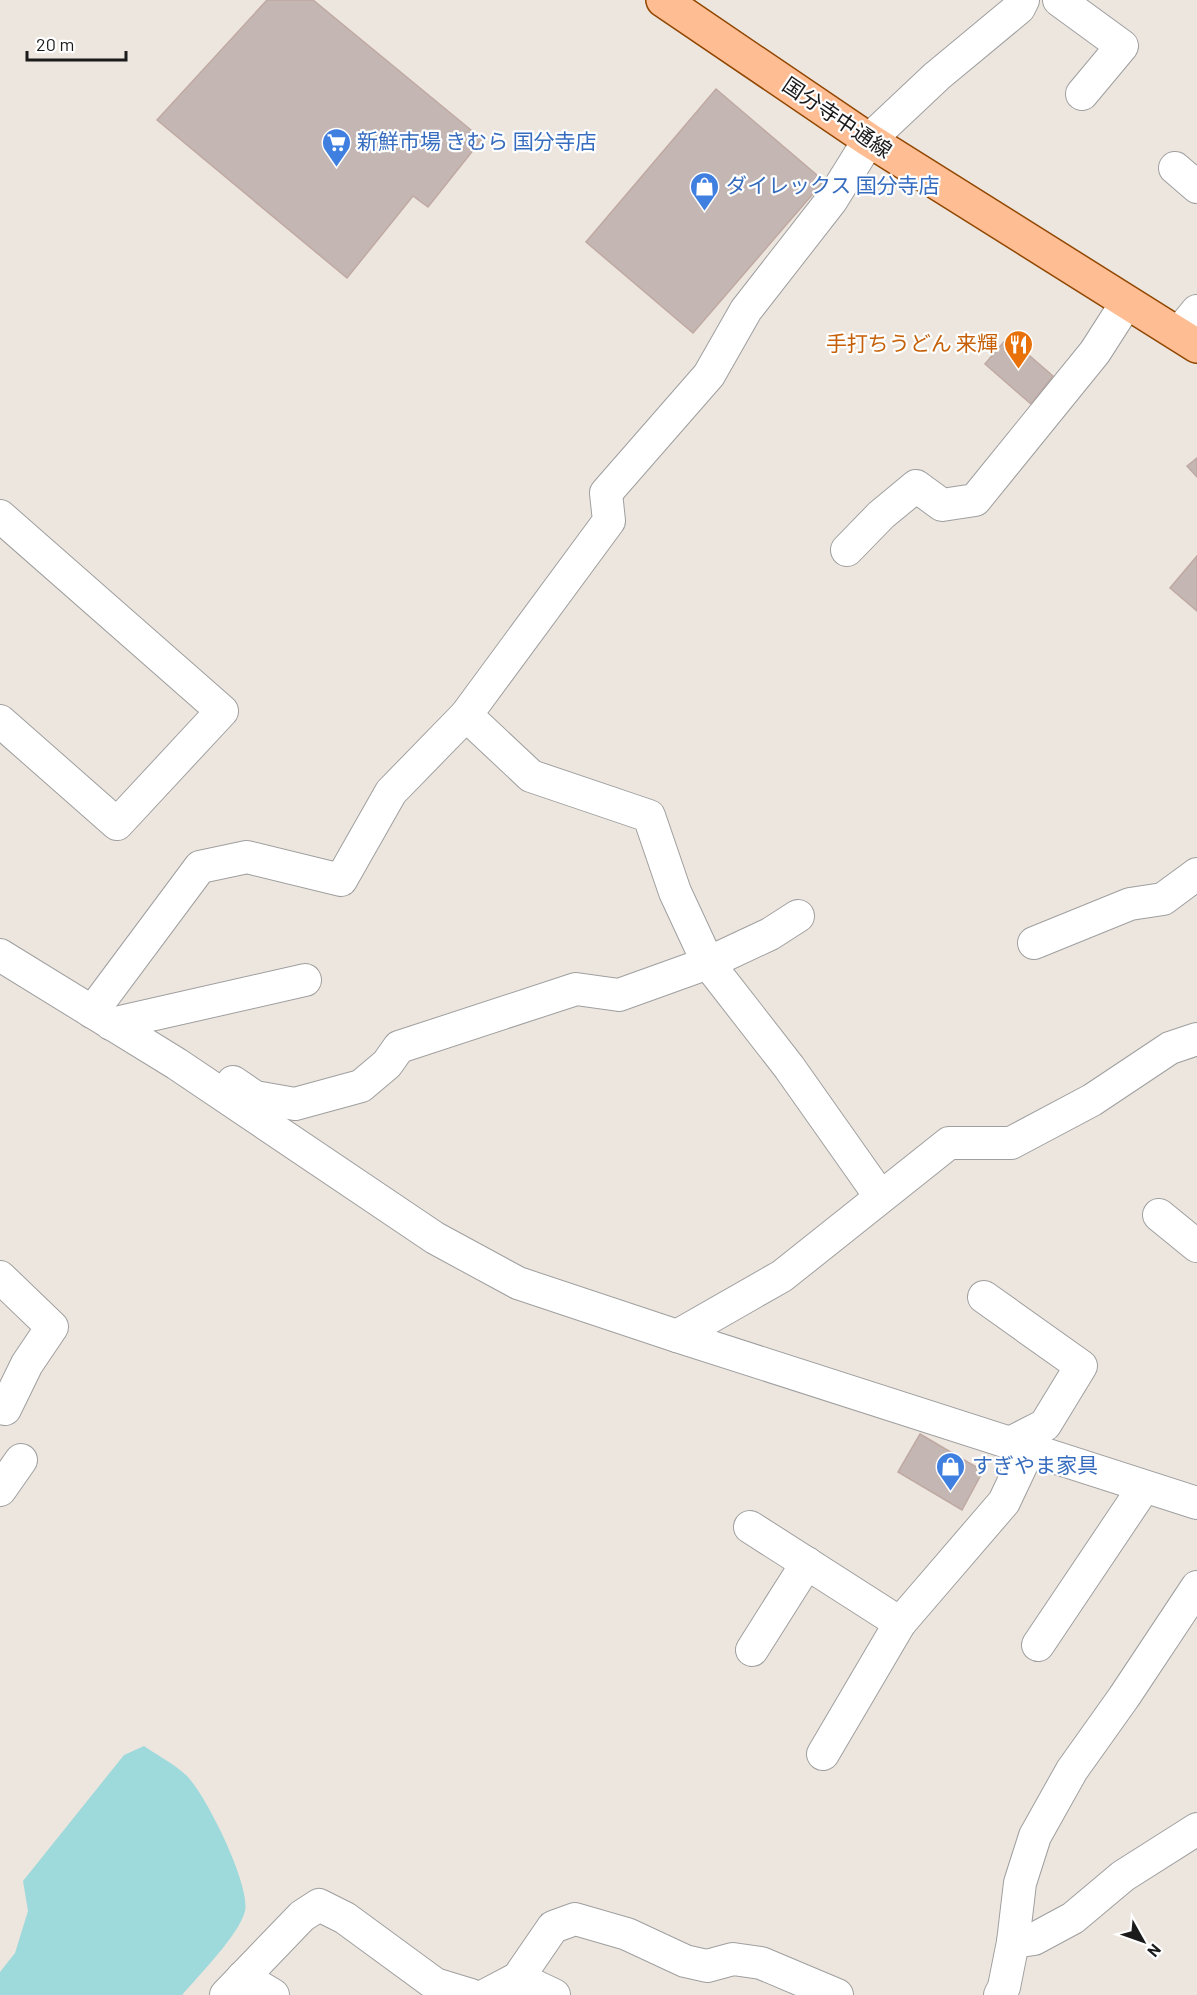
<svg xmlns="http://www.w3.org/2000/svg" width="1197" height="1995" viewBox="0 0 1197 1995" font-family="Barlow,'Noto Sans JP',sans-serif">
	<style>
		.water { fill: #9ed9dc }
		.building { fill: #c4b7b3; stroke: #bfa9a2; stroke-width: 1.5 }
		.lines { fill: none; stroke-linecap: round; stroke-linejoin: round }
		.minor-casing { stroke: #9f9f9f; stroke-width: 34 }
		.primary-casing { stroke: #914700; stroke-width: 36 }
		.minor { stroke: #fff; stroke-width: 32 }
		.primary { stroke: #febd93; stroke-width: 33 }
		.labels { text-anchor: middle; stroke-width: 4.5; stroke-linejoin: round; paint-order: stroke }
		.street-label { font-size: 21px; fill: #1b1b1b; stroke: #fff }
		.shop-label { font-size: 21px; fill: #366cbe; stroke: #fff; text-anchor: start }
		.food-label { font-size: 21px; fill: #c56008; stroke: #fff; text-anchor: end }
	</style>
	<rect width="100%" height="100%" fill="#ede6df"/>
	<path class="water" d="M144,1746C157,1755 174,1764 186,1775C205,1793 251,1885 245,1911C239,1935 199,1975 182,1995H0V1972L15,1953L28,1911L23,1881L124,1755Z"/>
	<g class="building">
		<path d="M267,0H313L482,139L428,207L413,196L347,278L157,120Z"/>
		<path d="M716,89L824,181L693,333L586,242Z"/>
		<path d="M1008,337L1053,376L1031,404L985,364Z"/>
		<path d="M1197,458V477L1187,466Z"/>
		<path d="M1197,556V611L1170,588Z"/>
		<path d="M920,1434L983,1471L962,1510L898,1472Z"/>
	</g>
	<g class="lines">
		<defs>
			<g id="minor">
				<path d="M1059,0L1122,46L1082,94"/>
				<path d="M1175,168L1197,187"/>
				<path d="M1178,334L1197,311"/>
				<path d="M0,516L222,711L117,824L0,721"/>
				<path d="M847,550L881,515L916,486L942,505L975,500L1095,352L1127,302"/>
				<path d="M1034,943L1130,904L1163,899L1197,874"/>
				<path d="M0,955L177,1064L435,1238L518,1283L677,1336L1197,1503"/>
				<path d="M92,1012L200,867L247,857L341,880L391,792L466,715"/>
				<path d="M111,1024L305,980"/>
				<path d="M233,1082L255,1097L295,1104L361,1086L387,1064L399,1047L576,989L619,995L708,963L770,934L798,916"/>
				<path d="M880,1196L789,1067L708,963L675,892L649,816L531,776L466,715L609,521L606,493L709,375L746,310L831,201L869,140L937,76L1019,8L1023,0"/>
				<path d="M1159,1215L1197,1246"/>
				<path d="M0,1277L52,1327L27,1364L5,1409"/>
				<path d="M984,1297L1081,1366L1045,1425L1010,1443"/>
				<path d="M677,1336L782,1276L949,1143H1011L1092,1100L1170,1048L1197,1039"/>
				<path d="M0,1490L21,1460"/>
				<path d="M750,1527L900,1623"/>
				<path d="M1038,1645L1144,1487"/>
				<path d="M752,1650L807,1563"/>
				<path d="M823,1754L900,1623L1004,1502L1029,1449"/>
				<path d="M1013,1942L1034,1939L1073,1918L1123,1876L1197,1829"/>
				<path d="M243,1977L273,1995"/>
				<path d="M518,1978L554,1995"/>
				<path d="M226,1995L302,1916L319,1905L345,1918L435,1984L471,1995"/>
				<path d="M486,1995L518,1978L553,1927L575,1919L627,1934L685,1961L707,1966L733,1959L761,1963L837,1995"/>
				<path d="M1000,1995L1004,1987L1013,1942L1020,1883L1035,1836L1072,1770L1124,1697L1197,1587"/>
			</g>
			<path id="primary" d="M663,0L869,140L1197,346"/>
		</defs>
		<use href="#minor" class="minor-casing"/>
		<use href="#primary" class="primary-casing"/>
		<use href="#minor" class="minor"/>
		<use href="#primary" class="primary"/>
	</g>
	<defs>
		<symbol id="supermarket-pin" viewBox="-11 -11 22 30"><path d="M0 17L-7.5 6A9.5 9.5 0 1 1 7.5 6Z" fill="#3f7fe0" stroke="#fff"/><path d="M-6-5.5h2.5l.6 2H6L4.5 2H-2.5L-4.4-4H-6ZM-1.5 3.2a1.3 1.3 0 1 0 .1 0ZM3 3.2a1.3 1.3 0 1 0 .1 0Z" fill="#fff"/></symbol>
		<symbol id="shop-pin" viewBox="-11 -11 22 30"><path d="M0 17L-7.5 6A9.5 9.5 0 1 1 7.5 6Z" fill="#3f7fe0" stroke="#fff"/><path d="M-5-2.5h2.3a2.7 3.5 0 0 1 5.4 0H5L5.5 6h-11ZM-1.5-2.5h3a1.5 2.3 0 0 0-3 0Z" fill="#fff"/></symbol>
		<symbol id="restaurant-pin" viewBox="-11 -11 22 30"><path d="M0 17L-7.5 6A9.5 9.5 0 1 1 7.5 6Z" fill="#e8710a" stroke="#fff"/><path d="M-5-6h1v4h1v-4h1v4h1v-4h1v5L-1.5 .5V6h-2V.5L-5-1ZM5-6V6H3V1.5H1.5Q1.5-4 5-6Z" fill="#fff"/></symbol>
	</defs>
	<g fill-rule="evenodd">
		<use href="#supermarket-pin" x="320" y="126" width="33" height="45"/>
		<use href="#shop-pin" x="688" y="170" width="33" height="45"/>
		<use href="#restaurant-pin" x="1002" y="328" width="33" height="45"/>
		<use href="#shop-pin" x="934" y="1450" width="33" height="45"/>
	</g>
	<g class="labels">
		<g class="street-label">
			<text transform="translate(837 118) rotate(34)" y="7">国分寺中通線</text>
		</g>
		<g class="shop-label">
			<text x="357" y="149">新鮮市場 きむら 国分寺店</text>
			<text x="726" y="193">ダイレックス 国分寺店</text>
			<text x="972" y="1473">すぎやま家具</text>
		</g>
		<g class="food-label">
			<text x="998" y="351">手打ちうどん 来輝</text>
		</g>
	</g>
	<g transform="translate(1143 1941) rotate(130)" stroke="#ffffff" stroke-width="4.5" paint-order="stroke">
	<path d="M0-4.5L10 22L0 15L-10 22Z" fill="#1b1b1b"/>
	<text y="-9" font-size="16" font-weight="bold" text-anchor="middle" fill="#1b1b1b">N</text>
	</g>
	<path d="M27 51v9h99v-9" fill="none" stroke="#1b1b1b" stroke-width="3"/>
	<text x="36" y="51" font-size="18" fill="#1b1b1b" stroke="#ffffff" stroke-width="4.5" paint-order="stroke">20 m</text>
</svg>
